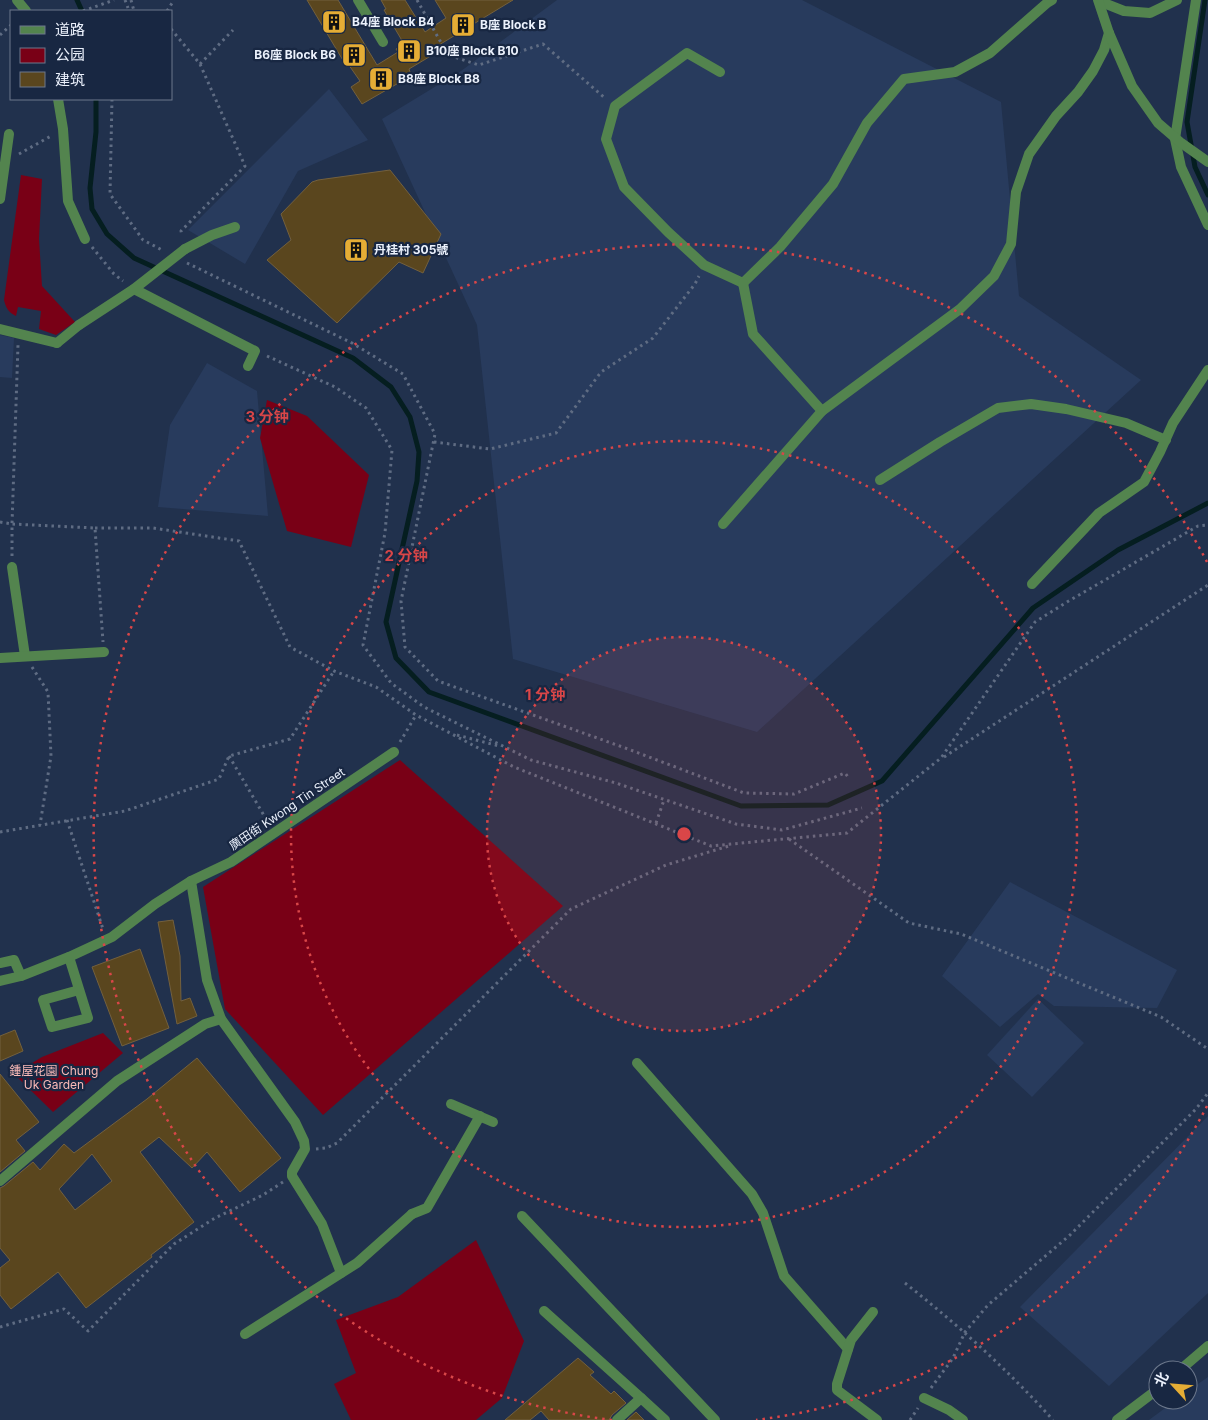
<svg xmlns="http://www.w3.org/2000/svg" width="1208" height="1420" viewBox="0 0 1208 1420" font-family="Inter,'Noto Sans SC',sans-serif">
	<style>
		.built { fill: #283b5d }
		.green { fill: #790016 }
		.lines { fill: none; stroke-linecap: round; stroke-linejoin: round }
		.stream { stroke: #051e20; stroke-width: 5 }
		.building { fill: #5a461e; stroke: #73603e; fill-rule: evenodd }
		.path { stroke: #5f6c83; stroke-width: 3; stroke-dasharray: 2.5 4; stroke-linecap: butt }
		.service { stroke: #53844e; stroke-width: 10 }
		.minor { stroke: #53844e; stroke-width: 10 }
		.service-bridge { stroke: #53844e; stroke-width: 10 }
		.ring { fill: none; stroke: #d94648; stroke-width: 2.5; stroke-dasharray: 2.5 5 }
		.labels { text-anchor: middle; stroke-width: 4.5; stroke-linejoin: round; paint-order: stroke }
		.poi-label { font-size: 12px; font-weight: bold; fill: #ebf1fc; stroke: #182742; text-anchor: start }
		.street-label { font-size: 12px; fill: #ebf1fc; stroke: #182742 }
		.park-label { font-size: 12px; fill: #fabab7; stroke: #182742 }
		.centre { fill: #d94648; stroke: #182742; stroke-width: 2.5 }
		.ring-label { font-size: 15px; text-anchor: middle; font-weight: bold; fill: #d94648; stroke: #182742; stroke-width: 4.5; stroke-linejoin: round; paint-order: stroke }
	</style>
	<rect width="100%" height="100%" fill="#21314d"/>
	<g class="built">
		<path d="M557,0H802L1001,102L1019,296L1141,380L757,732L513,659L477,325L382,119L461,71Z"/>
		<path d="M329,89L368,140L298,171L245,264L188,230Z"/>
		<path d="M0,335L14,338L12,378L0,377Z"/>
		<path d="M207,363L257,391L268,516L158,507L170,425Z"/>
		<path d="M1010,882L1177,970L1157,1008L1054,1006L1038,994L1000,1027L942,976Z"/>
		<path d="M1038,999L1084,1043L1032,1097L987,1055Z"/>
		<path d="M1208,1116V1293L1109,1386L1020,1307Z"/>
		<path d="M1208,1377V1420H1149L1176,1400H1188V1391Z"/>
	</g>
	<g class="green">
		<path d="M21,175L42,179L39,239L42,286L75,322L56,335L39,329L41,311L18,307L16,316C8,312 6,308 4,300Z"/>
		<path d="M267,400L307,416L369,475L351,547L287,531L260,438Z"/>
		<path d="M400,760L563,906L323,1115L225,1009L203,887Z"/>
		<path d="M103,1033L123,1053L53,1112L14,1074L42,1057Z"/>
		<path d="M476,1240L524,1341L502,1398L476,1420H351L334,1384L356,1373L336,1320L398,1297Z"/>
	</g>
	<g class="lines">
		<g class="stream">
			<path d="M77,0L82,11"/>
			<path d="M1205,0L1187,122L1195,167L1208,195"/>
			<path d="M96,99V132L90,188L92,209L107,234L134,258L353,358L391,387L410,417L419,452L417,481L386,622L396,658L429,692L741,806L828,805L882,781L1033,608L1118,550L1208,503"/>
		</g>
	</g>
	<g class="building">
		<path d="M307,0H338L377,65L398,52L396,49L404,44L384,10L386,9L381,0H405L425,32L446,18L435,0H513L439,45L440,47L432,51L434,54L409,69L410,72L402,77V81L362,104L351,87L360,81L346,61L344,62Z"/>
		<path d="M390,170L441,234L423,273L399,262L337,323L267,260L291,240L281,214L312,182L318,180Z"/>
		<path d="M173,920L180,956L181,1001L190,998L197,1016L177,1024L158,922Z"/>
		<path d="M140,949L169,1028L122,1046L92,967Z"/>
		<path d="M15,1030L23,1051L0,1061V1036Z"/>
		<path d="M197,1058L281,1158L240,1192L207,1152L192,1168L159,1137L140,1152L194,1222L151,1255L152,1257L86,1308L58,1272L11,1309L0,1295V1268L10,1260L0,1248V1188L4,1186L33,1162L40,1170L64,1144L74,1153L147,1099ZM92,1154L112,1181L75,1210L59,1189Z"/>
		<path d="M0,1074L39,1122L16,1140L25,1151L0,1172Z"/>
		<path d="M578,1358L594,1372L590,1375L611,1394L614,1391L626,1403L612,1415L609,1420H549L541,1411L530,1420H505Z"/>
		<path d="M636,1412L644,1420H627Z"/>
	</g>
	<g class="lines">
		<g class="path">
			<path d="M125,0L128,8"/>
			<path d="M131,0L134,11"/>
			<path d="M417,0L448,55L479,65L543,44L606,99"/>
			<path d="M83,11L114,0"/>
			<path d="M167,11L174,0"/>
			<path d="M171,29L200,64L245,166L181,231L182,236"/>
			<path d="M0,35L11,25"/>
			<path d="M200,64L233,30"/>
			<path d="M112,99L110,194L143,240L164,251"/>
			<path d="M19,154L51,136"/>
			<path d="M92,247L114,274L123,281"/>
			<path d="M187,263L352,343L403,374L435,434L401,601L405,647L438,681L628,749L744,793L794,794L845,773L848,777"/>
			<path d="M350,350L352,343"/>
			<path d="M267,356L335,387L366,408L392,450L385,533L363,645L391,683L424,707L531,760L616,783L736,824L782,830L862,808"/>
			<path d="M434,442L490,449L556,433L601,372L653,338L695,284L699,276"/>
			<path d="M0,522L12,524L18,345"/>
			<path d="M95,528H153L239,541L290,647L334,671L376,687L416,715L514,767L711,846L847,833L941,758L1035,622L1067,602L1198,526L1208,525"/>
			<path d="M12,556V524L95,528L103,642"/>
			<path d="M32,667L48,692L51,756L40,825"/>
			<path d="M457,735L499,746"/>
			<path d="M400,742L416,715"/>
			<path d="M229,756L269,824"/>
			<path d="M944,757L1208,585"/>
			<path d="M67,820L103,929"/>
			<path d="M656,823L664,800"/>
			<path d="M0,832L125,811L219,779L229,756L290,739L334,671"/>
			<path d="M789,839L909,923L961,934L1161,1017L1208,1049"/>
			<path d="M316,1149L326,1148L337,1143L571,909L666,865L729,846"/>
			<path d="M905,1283C958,1325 1008,1370 1053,1420"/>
			<path d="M0,1327L64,1309L88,1331L174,1244L215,1218L263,1195L283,1182"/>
			<path d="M931,1388L953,1358L965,1332L988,1305L1070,1235L1196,1109L1208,1093"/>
			<path d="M910,1420L918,1408"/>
		</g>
		<g class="service">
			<path d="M358,0L383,42"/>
			<path d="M1196,0L1175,139L1181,167L1208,225"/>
			<path d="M1099,1L1124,11L1150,13L1177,0"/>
			<path d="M720,72L687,53L615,106L606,139L624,187L668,232L704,265L743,283L780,247L833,184L867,123L904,79L955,72L990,53L1047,3L1052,0"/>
			<path d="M58,99L63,129L68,201L85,239"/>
			<path d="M185,249L212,235L235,227"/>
			<path d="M743,283L753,334L822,411"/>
			<path d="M134,289L255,351L248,366"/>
			<path d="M57,343L79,325"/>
			<path d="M880,480L940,442L998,408L1031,404L1066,409L1126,423L1166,440"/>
			<path d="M723,524L822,411L960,309L994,276L1011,244L1016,192L1029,154L1056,116L1078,92L1093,71L1104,50L1109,33"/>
			<path d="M1032,584L1099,513L1144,482L1160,452L1173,423L1208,370"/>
			<path d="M69,957L88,1018L52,1027L43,1000L79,990"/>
			<path d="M0,963L14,960L21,976"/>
			<path d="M637,1063L752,1194L763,1213L784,1276L848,1349"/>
			<path d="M451,1104L493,1122"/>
			<path d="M412,1214L427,1208L480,1116"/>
			<path d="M522,1216L715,1420"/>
			<path d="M544,1311L641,1398"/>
			<path d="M873,1312L851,1340L837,1384V1390L877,1420"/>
			<path d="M924,1398L949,1410L963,1420"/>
		</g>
		<g class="minor">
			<path d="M17,0L26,11"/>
			<path d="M1098,0L1109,33L1132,86L1158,123L1180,142L1208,162"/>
			<path d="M0,199L9,134"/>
			<path d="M0,329L57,343"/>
			<path d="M12,567L25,656"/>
			<path d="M0,658L104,652"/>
			<path d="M191,881L207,980L221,1019L295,1122L304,1141L305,1149L292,1172V1176L322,1224L341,1273"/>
			<path d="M0,981L21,976L69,957L112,937L155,904L191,881L231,862L394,752"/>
			<path d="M0,1181L117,1081L205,1024L221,1019"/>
			<path d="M245,1334L357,1263L412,1214"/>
			<path d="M1180,1370L1208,1346"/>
			<path d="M617,1420L641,1398L665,1420"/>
			<path d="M1117,1420L1158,1389"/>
		</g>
		<path class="service-bridge" d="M79,325L134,289L185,249"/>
	</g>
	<circle cx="684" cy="834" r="197" fill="#d94648" fill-opacity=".12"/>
	<g class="ring">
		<circle cx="684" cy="834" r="197"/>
		<circle cx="684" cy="834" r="393"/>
		<path d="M1207 1106A590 590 0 0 1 756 1420M612 1420A590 590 0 1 1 1207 562"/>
	</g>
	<defs>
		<symbol id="building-square" viewBox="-11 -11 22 22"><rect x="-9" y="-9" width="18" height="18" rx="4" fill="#e5ad35" stroke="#182742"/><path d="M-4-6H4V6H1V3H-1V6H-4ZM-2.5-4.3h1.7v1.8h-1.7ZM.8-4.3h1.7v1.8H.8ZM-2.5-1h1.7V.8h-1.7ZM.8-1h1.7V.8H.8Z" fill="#111"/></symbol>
	</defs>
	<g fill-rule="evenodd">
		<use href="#building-square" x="320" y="8" width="28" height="28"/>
		<use href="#building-square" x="449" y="11" width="28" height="28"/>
		<use href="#building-square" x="395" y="37" width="28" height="28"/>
		<use href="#building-square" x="340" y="41" width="28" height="28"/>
		<use href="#building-square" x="367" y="65" width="28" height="28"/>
		<use href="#building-square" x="342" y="236" width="28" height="28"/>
	</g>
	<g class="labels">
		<g class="poi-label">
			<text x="352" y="26">B4座 Block B4</text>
			<text x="480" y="29">B座 Block B</text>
			<text x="426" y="55">B10座 Block B10</text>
			<text x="336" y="59" text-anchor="end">B6座 Block B6</text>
			<text x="398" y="83">B8座 Block B8</text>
			<text x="374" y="254">丹桂村 305號</text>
		</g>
		<g class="street-label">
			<text transform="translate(287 809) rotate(-34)" y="4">廣田街 Kwong Tin Street</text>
		</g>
		<g class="park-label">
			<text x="54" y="1075">鍾屋花園 Chung<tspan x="54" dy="14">Uk Garden</tspan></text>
		</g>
	</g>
	<circle cx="684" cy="834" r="8" class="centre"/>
	<g class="ring-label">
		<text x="267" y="422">3 分钟</text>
		<text x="406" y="561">2 分钟</text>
		<text x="545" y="700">1 分钟</text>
	</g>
	<rect x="10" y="10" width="162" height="90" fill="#182742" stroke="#6c788c"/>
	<rect x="20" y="26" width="25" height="8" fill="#53844e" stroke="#6c788c"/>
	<text x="55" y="35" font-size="15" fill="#ebf1fc">道路</text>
	<rect x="20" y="48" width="25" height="15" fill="#790016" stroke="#6c788c"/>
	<text x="55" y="60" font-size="15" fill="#ebf1fc">公园</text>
	<rect x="20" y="72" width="25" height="15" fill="#5a461e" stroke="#6c788c"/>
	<text x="55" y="85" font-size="15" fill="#ebf1fc">建筑</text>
	<g transform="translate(1173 1385) rotate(296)"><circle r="24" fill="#182742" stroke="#6c788c"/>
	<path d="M0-4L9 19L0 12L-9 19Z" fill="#e5ad35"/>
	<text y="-8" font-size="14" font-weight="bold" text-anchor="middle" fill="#ebf1fc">北</text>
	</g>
</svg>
